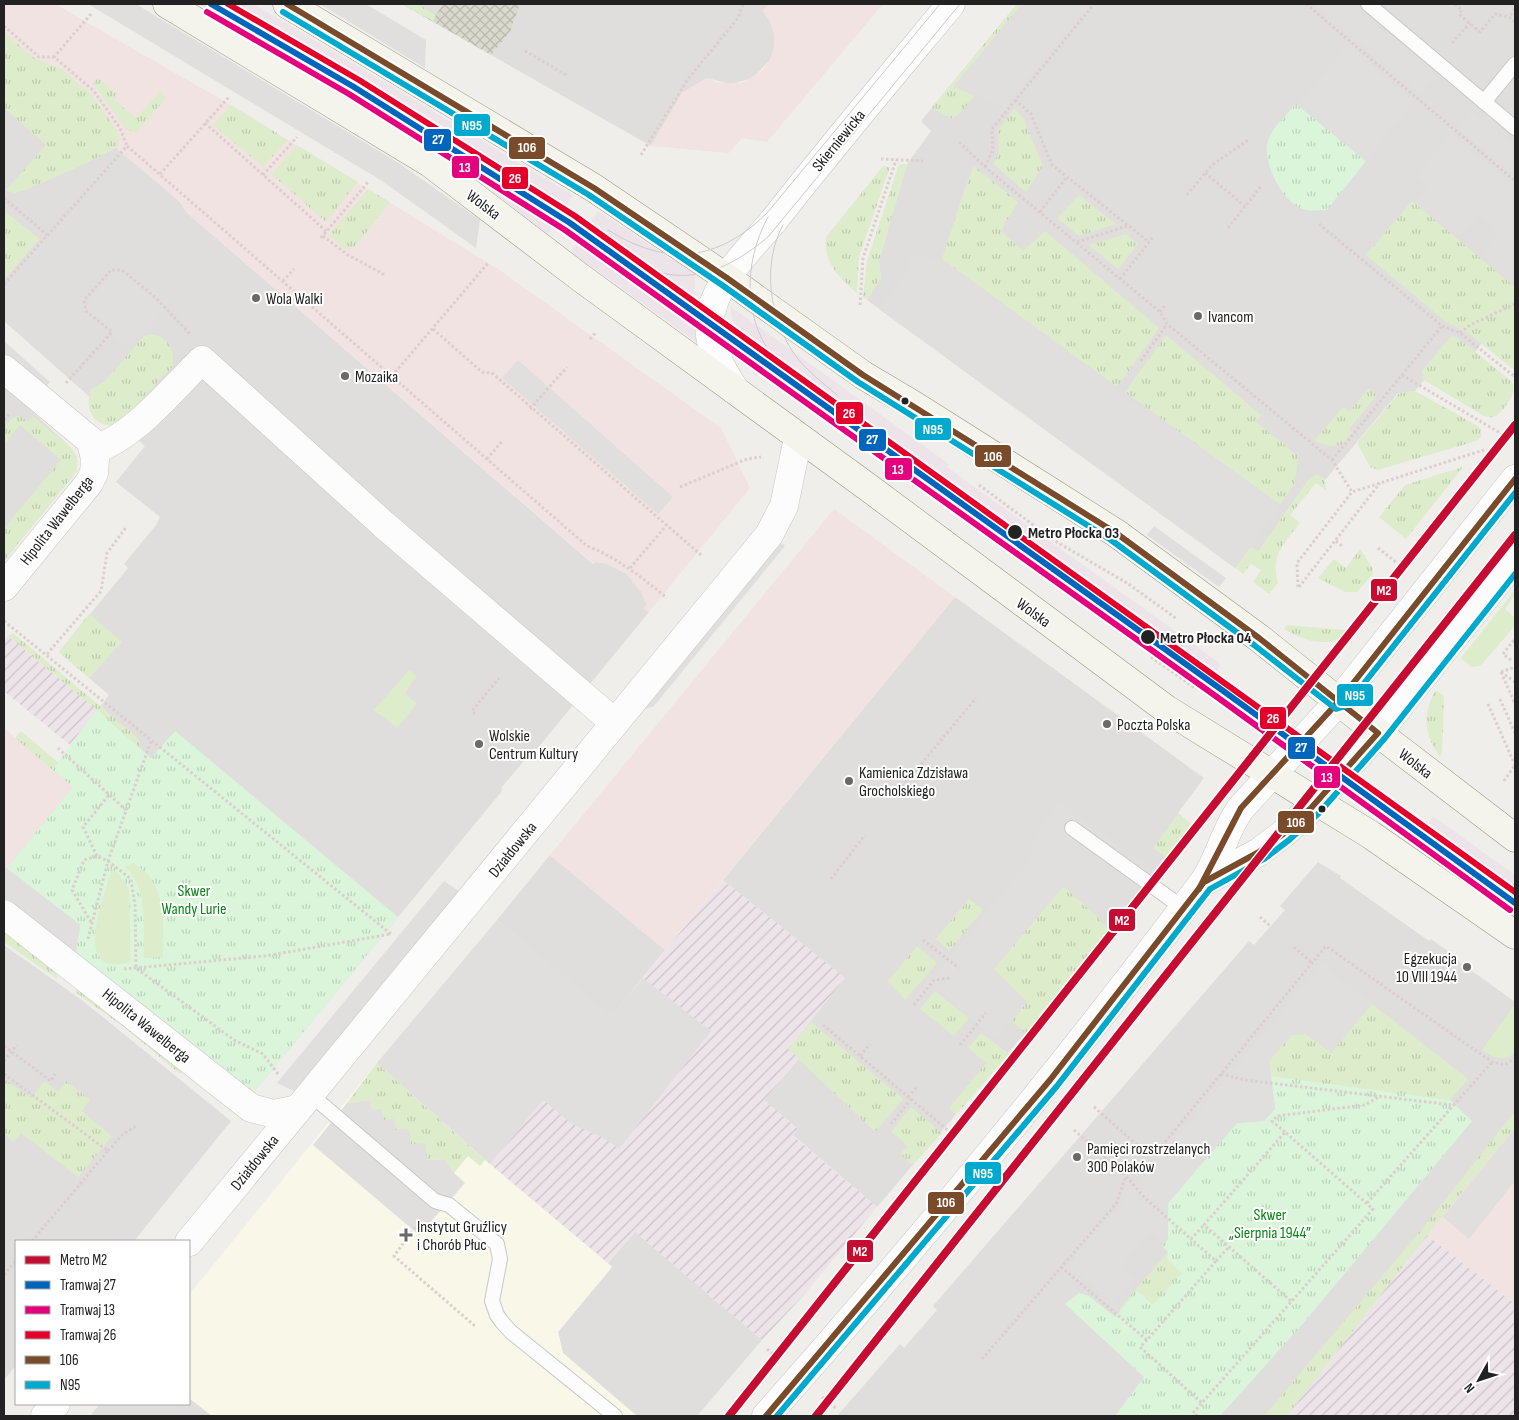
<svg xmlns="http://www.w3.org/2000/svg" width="1519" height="1420" viewBox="0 0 1519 1420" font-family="'Sofia Sans Condensed',sans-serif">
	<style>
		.residential { fill: #dfdedc }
		.commercial { fill: #f1e3e1 }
		.industrial { fill: url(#industrial-furrows) }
		.education { fill: #f8f7e8 }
		.railway { fill: #ede4e9 }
		.construction { fill: url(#construction-cross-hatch) }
		.grass { fill: url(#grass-tufts) }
		.park { fill: url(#park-tufts) }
		.garden { fill: #ddeccb }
		.parking { fill: #e0dfde }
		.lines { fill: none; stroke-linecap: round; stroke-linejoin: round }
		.service-casing { stroke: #c9c8c7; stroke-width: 16 }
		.minor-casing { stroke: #c9c8c7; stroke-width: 29 }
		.tertiary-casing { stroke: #c9c8c7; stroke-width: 29 }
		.secondary-casing { stroke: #999a82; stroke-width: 29 }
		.path { stroke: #dccecd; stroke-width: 3; stroke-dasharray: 2.5 2.5; stroke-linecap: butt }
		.service { stroke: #fdfcfc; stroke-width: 14 }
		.minor { stroke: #fdfcfc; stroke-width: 28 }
		.tertiary { stroke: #fdfcfc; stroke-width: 28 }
		.secondary { stroke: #f4f4ed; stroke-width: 28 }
		.tram { stroke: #ccc; stroke-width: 1 }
		.bus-1-casing { stroke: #fff; stroke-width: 10 }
		.bus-2-casing { stroke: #fff; stroke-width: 10 }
		.bus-1 { stroke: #7a4b2a; stroke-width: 6 }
		.bus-2 { stroke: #00a9ce; stroke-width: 6 }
		.tram-1-casing { stroke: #fff; stroke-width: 10 }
		.tram-2-casing { stroke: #fff; stroke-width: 10 }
		.tram-3-casing { stroke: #fff; stroke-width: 10 }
		.tram-1 { stroke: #0065bd; stroke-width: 6 }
		.tram-2 { stroke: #e5007d; stroke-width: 6 }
		.tram-3 { stroke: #e4002b; stroke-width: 6 }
		.metro-1-casing { stroke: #fff; stroke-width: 11 }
		.metro-1 { stroke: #c60c30; stroke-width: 8 }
		.poi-dot { fill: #6a6968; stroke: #fff; stroke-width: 2 }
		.bus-dot { fill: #222; stroke: #fff; stroke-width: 2 }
		.labels { text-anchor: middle; stroke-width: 4; stroke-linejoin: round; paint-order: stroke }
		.street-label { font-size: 16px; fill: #222; stroke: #fff }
		.poi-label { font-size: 16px; fill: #222; stroke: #fff; text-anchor: start }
		.stop-label { font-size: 16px; font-weight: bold; fill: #222; stroke: #fff; text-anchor: start }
		.park-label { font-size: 16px; fill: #0c8416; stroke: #fff }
		.line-badge { stroke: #fff; stroke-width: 2 }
		.badge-label { font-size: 14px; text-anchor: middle; font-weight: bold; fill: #fff }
	</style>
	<defs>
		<pattern id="industrial-furrows" width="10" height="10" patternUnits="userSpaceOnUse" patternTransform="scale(1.25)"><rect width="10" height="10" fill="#ede4e9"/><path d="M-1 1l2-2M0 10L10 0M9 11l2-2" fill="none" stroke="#cbc3c8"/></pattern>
		<pattern id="construction-cross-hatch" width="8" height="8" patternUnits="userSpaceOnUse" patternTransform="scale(1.25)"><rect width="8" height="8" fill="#d9d9cd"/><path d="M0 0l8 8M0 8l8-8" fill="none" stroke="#babab0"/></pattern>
		<pattern id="grass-tufts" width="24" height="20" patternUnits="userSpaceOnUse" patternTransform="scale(1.25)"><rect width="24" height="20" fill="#ddeccb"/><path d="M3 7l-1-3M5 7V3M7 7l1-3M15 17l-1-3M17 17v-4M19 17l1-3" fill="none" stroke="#bdcaae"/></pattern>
		<pattern id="park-tufts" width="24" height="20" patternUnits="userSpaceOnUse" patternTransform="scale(1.25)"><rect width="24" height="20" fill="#daf5da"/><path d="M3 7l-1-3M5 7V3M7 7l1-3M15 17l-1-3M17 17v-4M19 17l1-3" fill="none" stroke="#bbd2bb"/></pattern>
	</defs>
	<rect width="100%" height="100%" fill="#f0eeeb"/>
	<g class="residential">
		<path d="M520,4H769L763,11L770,21L774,34V48L770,60L753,78L730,84L707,78L682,93L651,146L491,55L510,32Z"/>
		<path d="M1017,4H1515V300L1475,352L1458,338L1422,371L1424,380L1415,391L1398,393L1325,480L1323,478H1310L1258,552L1251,547L1235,568L867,300L881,278L879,261L907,164L931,131L921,121Z"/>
		<path d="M4,32L181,203L186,212L593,564L596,562L607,564L627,574L642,593L647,605L644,608L649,612L537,749L535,748L501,788L502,791L254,1092L76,952L78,938L59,909L7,868L73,786L53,769L109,695L59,652L128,568L124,564L156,525L160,517L116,482L145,446L4,321V279L39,239L4,211Z"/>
		<path d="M4,385L71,448L77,457V471L4,561Z"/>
		<path d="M955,597L1204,778L1178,813L1190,823L1175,857L877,1207L793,1135L797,1128L764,1100L798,1059L788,1049L845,978L723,880Z"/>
		<path d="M550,855L665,950L611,1016L497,920Z"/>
		<path d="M1318,862L1341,876L1340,878L1429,941L1431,939L1448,951L1447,953L1515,1002V1127L1427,1235L1287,1416H837L900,1344L904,1348L909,1342L937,1310L933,1306L1249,941L1254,945L1285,910L1280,906Z"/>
		<path d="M4,945L83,1001L231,1121L134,1241H16V1365L4,1380Z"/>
		<path d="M635,1232L762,1340L697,1416H637L563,1353L558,1332L612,1267L608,1263Z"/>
		<path d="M189,1398L212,1416H90L100,1404H189Z"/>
	</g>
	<g class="commercial">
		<path d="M4,4H55L231,105L498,269L721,428L750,488L649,612L644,608L647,605L642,593L627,574L607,564L596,562L594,564L186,212L181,203L116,148L119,145L61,68L34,58L4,32Z"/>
		<path d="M769,4H883L767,142L742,138L729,153L651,146L682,93L707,78L718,83H742L762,71L770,60L774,48V34L770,21L763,10Z"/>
		<path d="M834,509L955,597L665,950L550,855Z"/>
		<path d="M4,728L73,787L7,868L4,866Z"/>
		<path d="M1515,1127V1304L1427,1235Z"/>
	</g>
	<g class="industrial">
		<path d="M8,636L97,710L70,745L4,691V641Z"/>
		<path d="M723,880L845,978L788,1049L799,1059L764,1100L798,1129L793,1136L877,1207L804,1295L762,1340L635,1232L608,1263L490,1164Z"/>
		<path d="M1427,1235L1515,1304V1416H1287Z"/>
	</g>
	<path class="education" d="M377,1063L485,1160L612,1267L558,1332L563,1353L637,1416H212L189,1398V1295Z"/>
	<g class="railway">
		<path d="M199,4H254L573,195L548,234L418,135Z"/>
		<path d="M598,211L695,274L694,324L701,345L571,252Z"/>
		<path d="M730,306L949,464L947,467L1221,664L1205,688L762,370L756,377L743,358L734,331Z"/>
		<path d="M1433,816L1515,875V913L1415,842Z"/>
	</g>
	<path class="construction" d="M402,4H520L510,32L491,55Z"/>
	<g class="grass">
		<path d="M402,4H418L436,15L433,21Z"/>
		<path d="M1017,4H1022L954,87L975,96L959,114L952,118L943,115L932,107Z"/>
		<path d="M4,32L34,58L61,68L91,94L117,131L120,139L116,148L74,169L15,194L6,190L46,145L4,108Z"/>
		<path d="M98,78L117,95L114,100L136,118L160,92L166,98L136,133L126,129L93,84Z"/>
		<path d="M231,105L288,140L263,167L213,125Z"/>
		<path d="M1014,109L1023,117L1043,166L1026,192L993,164L999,152L998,130Z"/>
		<path d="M297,145L358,182L326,222L271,174Z"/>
		<path d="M899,164H907L879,261L881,278L867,300L863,297L867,261Z"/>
		<path d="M883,166L890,167L859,257L857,293C839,278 823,262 826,237Z"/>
		<path d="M974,166L1018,202L1001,231L1023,251L1045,231L1159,328L1117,387L942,259L964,191Z"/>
		<path d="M368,189L390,202L355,247L345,249L329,235Z"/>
		<path d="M1079,195L1116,224L1079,236L1057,218Z"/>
		<path d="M1412,201L1515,287V371L1467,332L1446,322L1366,255Z"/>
		<path d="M4,211L39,239L4,279Z"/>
		<path d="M1126,234L1138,244L1118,269L1089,245Z"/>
		<path d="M150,334C168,336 175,349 173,366L118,425C93,428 84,410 91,389L104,382L144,336Z"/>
		<path d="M1166,335L1261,415L1256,422L1298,456L1295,483L1280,505L1125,392Z"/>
		<path d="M1451,336L1458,338L1512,382C1518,392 1505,409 1496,416C1492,418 1488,417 1484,416L1424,380L1422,371Z"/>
		<path d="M1369,388L1377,395L1349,429L1352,432L1342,445L1329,446L1314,441L1343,407L1349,412Z"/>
		<path d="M1415,391L1476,425L1481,429V437L1476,441L1378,470L1370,467L1357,443L1399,393Z"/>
		<path d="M19,415L28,422L33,416L71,448L77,457V471L4,561V528L61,460L20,425L4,444C4,431 5,420 19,415Z"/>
		<path d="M1463,467L1406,539L1379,517L1405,485Z"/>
		<path d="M1318,474L1325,480L1326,490L1316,483L1290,515L1300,523C1284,544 1270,555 1278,583L1269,594L1253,582L1261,570L1251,564L1243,574L1235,568L1251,547L1258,552L1310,478Z"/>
		<path d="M1360,549L1373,569L1372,575L1357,592H1345L1318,578L1334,559L1346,568Z"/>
		<path d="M89,614L122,642L89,678L59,652Z"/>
		<path d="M1287,625L1356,631C1330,648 1309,644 1284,629Z"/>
		<path d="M13,633L138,738L141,749L105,716L78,734L97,710L8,636Z"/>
		<path d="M1436,690L1444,696L1442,752L1440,757C1424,736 1422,712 1436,690Z"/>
		<path d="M21,731L85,785L80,925L7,868L73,787L15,738Z"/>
		<path d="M1178,814L1190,823L1172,861L1153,848Z"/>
		<path d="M1064,886L1100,919L1112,934L1026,1034L1012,1021L1027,1002L993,969Z"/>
		<path d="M969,899L983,910L949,951L936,939Z"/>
		<path d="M4,930L58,969L57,979L4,942Z"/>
		<path d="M917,946L937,963L905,1000L888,981Z"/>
		<path d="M78,988L185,1069L180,1074L125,1028L75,992Z"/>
		<path d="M935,991L969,1018L954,1036L920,1009Z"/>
		<path d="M1372,1004L1468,1079L1450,1100L1271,1076L1269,1061L1292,1035L1306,1034L1331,1053Z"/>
		<path d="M811,1022L903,1099L875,1132L788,1049Z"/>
		<path d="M981,1033L1009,1054L956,1115L949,1108L986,1063L968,1048Z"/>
		<path d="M377,1063L485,1160L480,1166L468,1156L454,1173L444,1159L427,1160L372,1110L371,1100L347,1103Z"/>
		<path d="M4,1079L31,1098L45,1081L58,1092L66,1081L90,1100L82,1111L112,1136L78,1177L21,1133L14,1142L4,1134Z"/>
		<path d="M911,1107L942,1133L913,1165L900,1154L908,1146L891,1132Z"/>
		<path d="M1515,1111V1127L1427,1235L1287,1416H1264L1422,1229Z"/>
		<path d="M1168,1239L1210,1261L1147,1333L1119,1309L1168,1252L1162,1246Z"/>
	</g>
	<g class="park">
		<path d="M1296,104L1366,161L1327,210C1318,210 1308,212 1300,208C1281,198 1262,162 1268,141C1272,127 1287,115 1296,104Z"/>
		<path d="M97,710L151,758L175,731L398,917L254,1092L76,952L80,925L7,868L73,787L53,769Z"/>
		<path d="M1271,1076L1450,1100L1472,1121L1306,1320L1220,1416H1115L1144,1377L1065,1304L1079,1293L1089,1296L1115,1317L1137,1291L1153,1305L1182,1273L1167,1259L1168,1252L1162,1246L1168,1239V1203L1237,1123L1264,1121L1275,1109Z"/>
	</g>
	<g class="garden">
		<path d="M1515,590V595L1505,609L1515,618V626L1480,666L1471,667L1461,658Z"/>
		<path d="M409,670L417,676L405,693L417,704L397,728L374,710Z"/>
		<path d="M133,863C168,883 163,922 163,957L144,958C143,929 149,888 125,867Z"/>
		<path d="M112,869L124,880L129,891L131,962C125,963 118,965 112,964C77,960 107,888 112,869Z"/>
		<path d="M1515,1004V1052C1504,1063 1494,1058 1482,1050Z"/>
	</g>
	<g class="parking">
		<path d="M88,4H136L400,164L480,220L476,248L382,181Z"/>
		<path d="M320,4H366L426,40L425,68Z"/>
		<path d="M418,4H443L436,15Z"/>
		<path d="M1022,4H1089L1005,107L953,87Z"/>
		<path d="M1313,4H1352L1435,74L1419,93Z"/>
		<path d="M1347,45L1414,102L1366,161L1298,105Z"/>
		<path d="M1471,110L1515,144V174L1457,129Z"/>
		<path d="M1451,133L1515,186V287L1480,256L1499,232L1478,215L1459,238L1414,203L1427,187L1415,177Z"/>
		<path d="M911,255L942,259L1117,387L1114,392L1133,405L1136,401L1281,505L1235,568L879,309L908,269Z"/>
		<path d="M120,264L171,304L129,349L80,311Z"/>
		<path d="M4,341L50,382L44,389L4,353Z"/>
		<path d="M518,360L673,497L658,514L502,378Z"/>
		<path d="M1154,526L1226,578L1219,587L1147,535Z"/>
		<path d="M778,541L785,546L654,706L637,712Z"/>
		<path d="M1060,803L1161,875L1112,934L1100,919L1063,886L994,969L1027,1002L996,1039L929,983L1032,857L1033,838Z"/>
		<path d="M4,866L80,925L76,952L4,898Z"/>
		<path d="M444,881L462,893L296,1092L277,1083Z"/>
		<path d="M497,920L611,1015L643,978L711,1031L619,1149L602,1137L573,1125L543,1100L490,1164L377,1063Z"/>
		<path d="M1322,964L1372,1004L1331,1053L1306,1034L1292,1035L1269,1061L1275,1108L1264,1121L1237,1123L1168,1203V1239L1164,1244L1150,1232L1121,1266L1134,1279L1112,1303L1069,1266Z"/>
		<path d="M371,1100L372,1110L382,1109L384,1120L394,1119L396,1130L409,1129L411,1144L425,1143L427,1160L444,1159L454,1173L465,1183L419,1235L313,1145L347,1103Z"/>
		<path d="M1515,1128V1181L1469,1239L1443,1217Z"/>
	</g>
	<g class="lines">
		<defs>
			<g id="service">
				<path d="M1368,4L1515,128"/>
				<path d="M1484,102L1515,64"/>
				<path d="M1072,828L1183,908"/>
				<path d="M310,1094L435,1201L449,1205L497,1244L500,1259L492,1301L497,1315L502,1322L511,1332L615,1416"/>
			</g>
			<g id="minor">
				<path d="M4,369L91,441L95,459L94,473L89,483L4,587"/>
				<path d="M94,450C136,435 170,391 202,360L383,524L615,723"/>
				<path d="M4,914L251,1108L274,1114L298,1109"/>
				<path d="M189,1242L769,535L784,506L798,438"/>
				<path d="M45,1416L56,1404"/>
			</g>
			<g id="tertiary">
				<path d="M735,390C720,366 704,342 711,312C720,276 752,247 775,219C832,146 892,75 951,4"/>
				<path d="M1204,882L1259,852L1283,834L1311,808L1378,733L1515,560"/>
				<path d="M766,1416C918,1245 1064,1067 1202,884C1219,861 1224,831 1241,808L1339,701L1515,479"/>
			</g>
			<g id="secondary">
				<path d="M167,4L430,163L581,278L869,488L1166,709L1371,835L1515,935"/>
				<path d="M287,4L594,188L727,278L863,375L912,404L1116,533L1259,638L1378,733L1515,838"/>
			</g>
		</defs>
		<use href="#service" class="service-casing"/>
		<use href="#minor" class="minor-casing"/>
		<use href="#tertiary" class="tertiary-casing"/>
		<use href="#secondary" class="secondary-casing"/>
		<g class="path">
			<path d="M1306,4L1515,181"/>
			<path d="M1455,4L1462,10L1459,14L1480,32L1495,14L1509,17"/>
			<path d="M1515,9L1509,17L1515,22"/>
			<path d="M91,14L54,57L93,90L120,128L127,146"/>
			<path d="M4,26L39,57H54"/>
			<path d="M1452,43L1470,23"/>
			<path d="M525,51L568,76"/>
			<path d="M1015,100L1031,114L1052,165L1149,242"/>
			<path d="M205,123L326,231"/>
			<path d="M959,142L985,167L1160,312L1167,324L1332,460L1352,492"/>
			<path d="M641,155L688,79L738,18L743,4"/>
			<path d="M881,159L923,161"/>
			<path d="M985,167L993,150L992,129L1094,4"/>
			<path d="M1205,173L1245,206"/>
			<path d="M160,174L229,97"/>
			<path d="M263,175L297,137"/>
			<path d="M1187,195L1212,165L1248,140"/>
			<path d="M4,198L47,235"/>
			<path d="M1040,212L1067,177"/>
			<path d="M1319,224L1442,326L1460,333L1515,377"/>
			<path d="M1228,228L1262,185"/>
			<path d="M323,236L348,255L385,275"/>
			<path d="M321,238L369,181"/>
			<path d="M1077,242L1127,226"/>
			<path d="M1120,279L1153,237"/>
			<path d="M283,281L294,269"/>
			<path d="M4,284L127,146L587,546C618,558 641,577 667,598"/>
			<path d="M860,305L863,258L896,160"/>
			<path d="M1160,312L1165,305"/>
			<path d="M433,329L482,372L492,373L701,555"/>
			<path d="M1460,333L1470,325L1515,304"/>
			<path d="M590,339L596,332"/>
			<path d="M1141,361L1167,324"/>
			<path d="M1402,375L1500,433"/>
			<path d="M392,376L488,263"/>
			<path d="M66,383L112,332L86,311L84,300L111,270H122L157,299L190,334"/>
			<path d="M530,409L567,367"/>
			<path d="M4,420L10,413"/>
			<path d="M487,459L503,440"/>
			<path d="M1332,460L1442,326"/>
			<path d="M979,485L1055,541L1127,583L1177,619"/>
			<path d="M680,487L747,459L761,457"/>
			<path d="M1336,541L1342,546"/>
			<path d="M1378,548L1397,563"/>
			<path d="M630,568L666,526"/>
			<path d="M1298,587L1297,563L1352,492L1487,449"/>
			<path d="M1299,587L1380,483"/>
			<path d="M4,621L391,934"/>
			<path d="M47,654L101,591L107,553L127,526"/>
			<path d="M1151,657L1195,688"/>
			<path d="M1511,660L1503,654L1514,640"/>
			<path d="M1501,672L1515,704"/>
			<path d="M1501,672L1515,682"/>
			<path d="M1501,672L1515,667"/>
			<path d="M1500,699L1515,733"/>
			<path d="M1488,704L1515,765"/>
			<path d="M475,714L472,711L499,678"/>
			<path d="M58,748L126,810"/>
			<path d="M1504,781L1515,765"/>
			<path d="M902,787L976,698"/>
			<path d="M97,856L83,827L109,795"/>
			<path d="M831,879L865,835"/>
			<path d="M1260,917L1270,926"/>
			<path d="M91,922L72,890L84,860L97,856L108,861L131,879L135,906L136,968L234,1040L263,1054L278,1074"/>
			<path d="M88,939L108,861L151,741"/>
			<path d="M923,940L959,968"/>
			<path d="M1294,947L1312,963"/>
			<path d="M124,969L265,956L391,934"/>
			<path d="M914,1005L934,980L951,978"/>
			<path d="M823,1025L950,1132"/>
			<path d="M960,1045L986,1013"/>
			<path d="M4,1046L51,1081L55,1074"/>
			<path d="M860,1056L870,1044"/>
			<path d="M4,1061L17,1045"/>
			<path d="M4,1074L108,1151L32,1241"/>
			<path d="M1221,1074L1245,1080L1452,1105"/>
			<path d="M908,1097L918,1086"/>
			<path d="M1094,1107L1143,1150L1161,1147L1326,946L1492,1062L1505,1065L1515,1058"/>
			<path d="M891,1124L911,1099"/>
			<path d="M1074,1130L1126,1176L1144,1197L1191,1239L1204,1225"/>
			<path d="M1285,1132L1272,1121L1277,1116L1365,1105L1380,1096"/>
			<path d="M108,1151L123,1134L136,1126"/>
			<path d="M1367,1203L1492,1062"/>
			<path d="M421,1219L394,1256L475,1326"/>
			<path d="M1216,1261L1229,1247"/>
			<path d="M1061,1267L1147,1340L1216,1261L1191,1239"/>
			<path d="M4,1275L16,1260"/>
			<path d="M1147,1340L1140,1347L1202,1403"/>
			<path d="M767,1349L778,1358"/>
			<path d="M982,1359L1116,1204L1126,1176"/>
			<path d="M822,1397L836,1408"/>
			<path d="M1197,1416L1193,1413L1373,1209L1285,1132L1204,1225L1292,1302"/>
		</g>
		<use href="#service" class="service"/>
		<use href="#minor" class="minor"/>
		<use href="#tertiary" class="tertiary"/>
		<use href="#secondary" class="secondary"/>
		<g class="tram">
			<path d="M768,217C743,263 742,323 779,364C792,379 809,391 825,404"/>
			<path d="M783,225C762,263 769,317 793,352C804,369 822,382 837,395"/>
			<path d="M608,230C667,267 717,262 767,213L940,4"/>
			<path d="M608,250C669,288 713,283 768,237L960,4"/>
		</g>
		<defs>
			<g id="bus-1">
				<path d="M287,4L594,188L727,278L863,375L1116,533L1259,638L1378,733L1311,808L1283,834L1259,852L1204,882L1050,1080L766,1416"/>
				<path d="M1199,889L1241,808L1339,701L1515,479"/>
			</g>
			<g id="bus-2">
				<path d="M283,12L589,195L722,285L858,382L1111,540L1254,645L1336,709L1346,706L1515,493"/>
				<path d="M777,1416L1057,1086L1210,889L1264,859L1289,840L1318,814L1385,738L1515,574"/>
			</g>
		</defs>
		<use href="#bus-1" class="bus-1-casing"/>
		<use href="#bus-2" class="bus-2-casing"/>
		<use href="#bus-1" class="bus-1"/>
		<use href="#bus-2" class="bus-2"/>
		<defs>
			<path id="tram-1" d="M211,4L354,87L570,223L1222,690L1515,903"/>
			<path id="tram-2" d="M207,12L349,94L565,230L1217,697L1510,910"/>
			<path id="tram-3" d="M228,4L359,80L575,216L1515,892"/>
		</defs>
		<use href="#tram-1" class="tram-1-casing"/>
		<use href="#tram-2" class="tram-2-casing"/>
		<use href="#tram-3" class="tram-3-casing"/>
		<use href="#tram-1" class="tram-1"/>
		<use href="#tram-2" class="tram-2"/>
		<use href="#tram-3" class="tram-3"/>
		<defs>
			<g id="metro-1">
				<path d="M729,1416L1515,425"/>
				<path d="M816,1416L1515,535"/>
			</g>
		</defs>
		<use href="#metro-1" class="metro-1-casing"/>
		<use href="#metro-1" class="metro-1"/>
	</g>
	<g class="poi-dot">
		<circle cx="256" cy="298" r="5"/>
		<circle cx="1198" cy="316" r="5"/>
		<circle cx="345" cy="376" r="5"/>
		<circle cx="1107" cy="724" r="5"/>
		<circle cx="479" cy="744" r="5"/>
		<circle cx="849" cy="781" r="5"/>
		<circle cx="1467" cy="967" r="5"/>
		<circle cx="1077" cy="1157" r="5"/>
		<path d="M403.5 1227.5h5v5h5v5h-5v5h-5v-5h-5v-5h5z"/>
	</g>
	<g class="bus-dot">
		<circle cx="905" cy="401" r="4.5"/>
		<circle cx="1015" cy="532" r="8"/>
		<circle cx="1148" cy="637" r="8"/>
		<circle cx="1322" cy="809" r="4.5"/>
	</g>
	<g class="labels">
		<g class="street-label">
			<text transform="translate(838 140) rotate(-51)" y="6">Skierniewicka</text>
			<text transform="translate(484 204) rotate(37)" y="6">Wolska</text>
			<text transform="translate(56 520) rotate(-52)" y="6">Hipolita Wawelberga</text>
			<text transform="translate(1034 612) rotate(36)" y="6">Wolska</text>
			<text transform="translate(1416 763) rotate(38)" y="6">Wolska</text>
			<text transform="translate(512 849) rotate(-51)" y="6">Działdowska</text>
			<text transform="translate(147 1025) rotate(39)" y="6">Hipolita Wawelberga</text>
			<text transform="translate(254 1162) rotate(-51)" y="6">Działdowska</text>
		</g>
		<g class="poi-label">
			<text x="266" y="304">Wola Walki</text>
			<text x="1208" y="322">Ivancom</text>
			<text x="355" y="382">Mozaika</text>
			<text x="1117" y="730">Poczta Polska</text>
			<text x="489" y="741">Wolskie<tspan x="489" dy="18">Centrum Kultury</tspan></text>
			<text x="859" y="778">Kamienica Zdzisława<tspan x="859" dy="18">Grocholskiego</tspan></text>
			<text x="1457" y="964" text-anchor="end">Egzekucja<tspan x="1457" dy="18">10 VIII 1944</tspan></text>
			<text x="1087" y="1154">Pamięci rozstrzelanych<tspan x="1087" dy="18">300 Polaków</tspan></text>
			<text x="417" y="1232">Instytut Gruźlicy<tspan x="417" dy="18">i Chorób Płuc</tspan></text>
		</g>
		<g class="stop-label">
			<text x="1028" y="538">Metro Płocka 03</text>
			<text x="1160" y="643">Metro Płocka 04</text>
		</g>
		<g class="park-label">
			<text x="194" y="896">Skwer<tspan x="194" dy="18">Wandy Lurie</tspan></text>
			<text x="1270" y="1220">Skwer<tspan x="1270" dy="18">„Sierpnia 1944”</tspan></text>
		</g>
	</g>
	<g class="line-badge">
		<rect x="453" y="113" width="38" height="24" rx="5" fill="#00a9ce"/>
		<rect x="423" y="128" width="29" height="24" rx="5" fill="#0065bd"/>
		<rect x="508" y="136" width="38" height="24" rx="5" fill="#7a4b2a"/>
		<rect x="451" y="155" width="29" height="24" rx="5" fill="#e5007d"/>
		<rect x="501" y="166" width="28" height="24" rx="5" fill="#e4002b"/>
		<rect x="835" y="401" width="29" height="24" rx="5" fill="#e4002b"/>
		<rect x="914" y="417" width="38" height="24" rx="5" fill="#00a9ce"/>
		<rect x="858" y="428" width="29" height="24" rx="5" fill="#0065bd"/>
		<rect x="974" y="444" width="38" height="24" rx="5" fill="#7a4b2a"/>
		<rect x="884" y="457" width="29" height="24" rx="5" fill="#e5007d"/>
		<rect x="1370" y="578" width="28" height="24" rx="5" fill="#c60c30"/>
		<rect x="1336" y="683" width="38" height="24" rx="5" fill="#00a9ce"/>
		<rect x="1259" y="706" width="28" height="24" rx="5" fill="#e4002b"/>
		<rect x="1287" y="736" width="29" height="24" rx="5" fill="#0065bd"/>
		<rect x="1313" y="765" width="28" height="24" rx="5" fill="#e5007d"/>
		<rect x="1277" y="810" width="38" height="24" rx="5" fill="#7a4b2a"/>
		<rect x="1108" y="908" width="28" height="24" rx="5" fill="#c60c30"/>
		<rect x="964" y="1161" width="38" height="24" rx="5" fill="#00a9ce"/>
		<rect x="927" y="1191" width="38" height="24" rx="5" fill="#7a4b2a"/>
		<rect x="846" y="1239" width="28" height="24" rx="5" fill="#c60c30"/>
	</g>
	<g class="badge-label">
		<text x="472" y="130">N95</text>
		<text x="438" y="144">27</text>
		<text x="527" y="152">106</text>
		<text x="465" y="172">13</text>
		<text x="515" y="183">26</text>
		<text x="849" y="418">26</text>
		<text x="933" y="434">N95</text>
		<text x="872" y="444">27</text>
		<text x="993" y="461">106</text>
		<text x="898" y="474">13</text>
		<text x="1384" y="595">M2</text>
		<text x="1355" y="700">N95</text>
		<text x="1273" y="723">26</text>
		<text x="1301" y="752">27</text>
		<text x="1327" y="782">13</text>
		<text x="1296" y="827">106</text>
		<text x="1122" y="925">M2</text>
		<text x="983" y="1178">N95</text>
		<text x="946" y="1207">106</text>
		<text x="860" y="1256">M2</text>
	</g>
	<rect width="1519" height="1420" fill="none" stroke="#222222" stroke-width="10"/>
	<rect x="15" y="1240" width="175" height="165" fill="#ffffff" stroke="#a7a7a7"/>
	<rect x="25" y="1256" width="25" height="8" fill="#c60c30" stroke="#a7a7a7"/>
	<text x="60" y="1265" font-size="15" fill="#222222">Metro M2</text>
	<rect x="25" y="1281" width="25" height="8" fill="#0065bd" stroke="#a7a7a7"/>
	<text x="60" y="1290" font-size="15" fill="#222222">Tramwaj 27</text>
	<rect x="25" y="1306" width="25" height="8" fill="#e5007d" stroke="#a7a7a7"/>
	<text x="60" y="1315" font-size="15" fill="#222222">Tramwaj 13</text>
	<rect x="25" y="1331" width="25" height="8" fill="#e4002b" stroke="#a7a7a7"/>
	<text x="60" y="1340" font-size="15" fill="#222222">Tramwaj 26</text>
	<rect x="25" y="1356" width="25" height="8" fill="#7a4b2a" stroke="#a7a7a7"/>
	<text x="60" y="1365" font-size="15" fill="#222222">106</text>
	<rect x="25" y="1381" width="25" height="8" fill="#00a9ce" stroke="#a7a7a7"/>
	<text x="60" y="1390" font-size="15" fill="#222222">N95</text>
	<g transform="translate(1479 1380) rotate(230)" stroke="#ffffff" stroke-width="4" paint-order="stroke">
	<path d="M0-4L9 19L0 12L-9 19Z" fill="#222222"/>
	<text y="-8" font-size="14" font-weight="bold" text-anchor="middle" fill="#222222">N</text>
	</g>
</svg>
